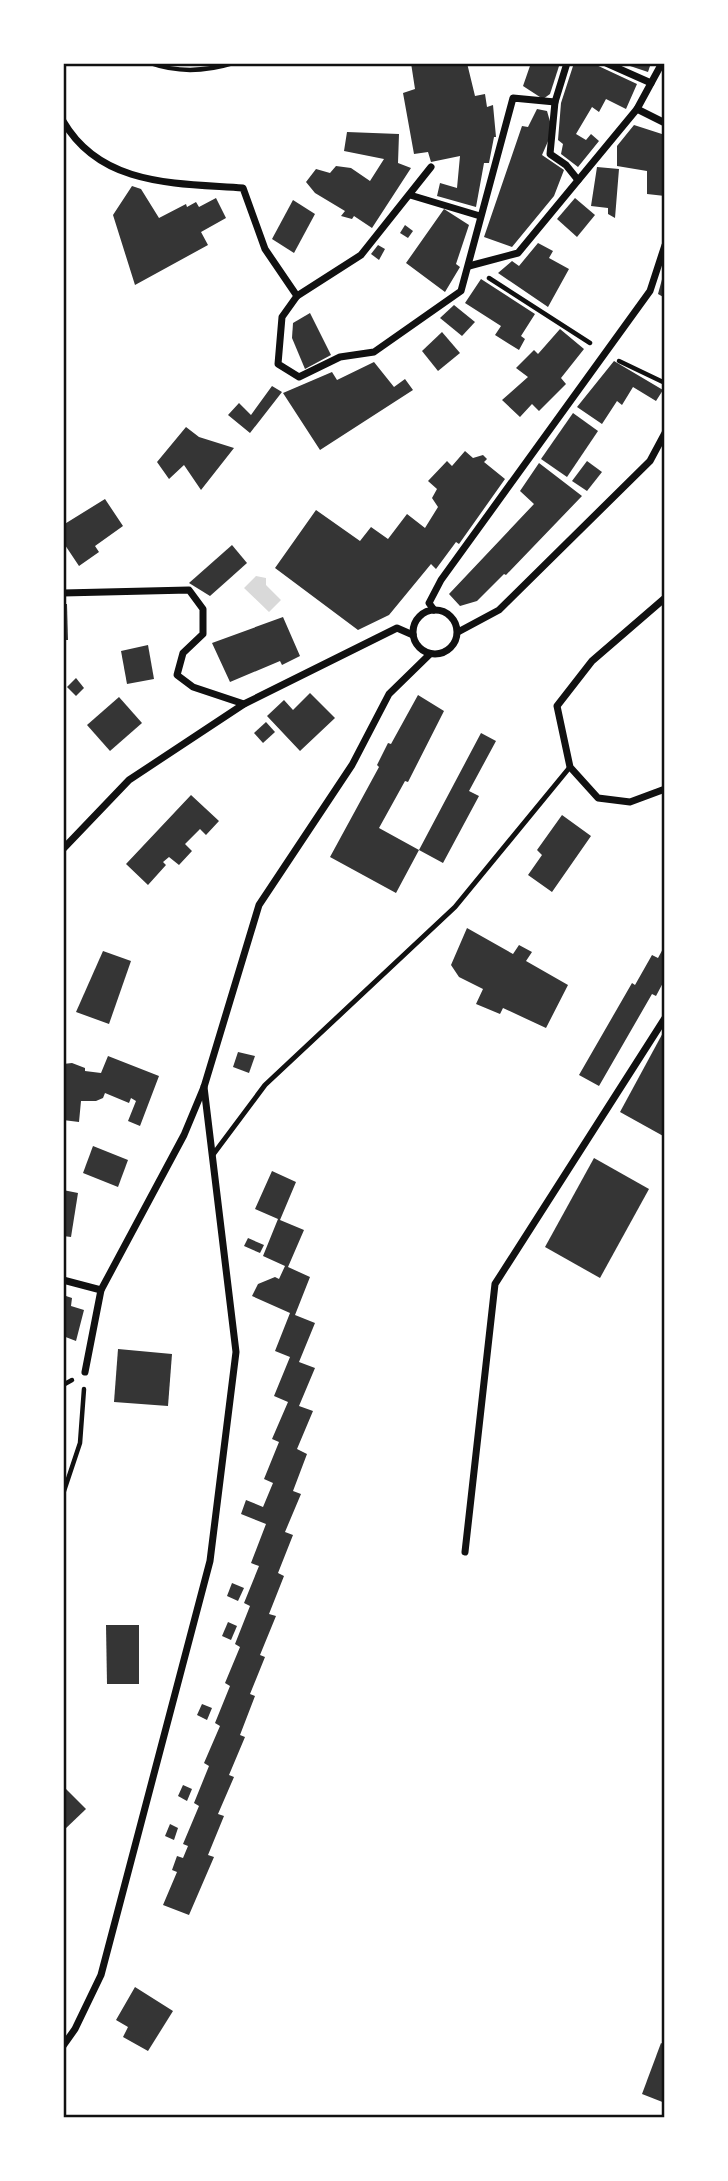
<svg xmlns="http://www.w3.org/2000/svg" width="728" height="2181" viewBox="0 0 728 2181" font-family="'Nunito Sans',sans-serif">
	<style>
		.water { fill: #d9d9d9 }
		.building { fill: #353535 }
		.lines { fill: none; stroke-linecap: round; stroke-linejoin: round }
		.path { stroke: #111; stroke-width: 4.5 }
		.service { stroke: #111; stroke-width: 5 }
		.minor { stroke: #111; stroke-width: 7 }
		.neatline { fill: none; stroke: #111; stroke-width: 2.5 }
	</style>
	<rect width="100%" height="100%" fill="#fff"/>
	<path class="water" d="M256,576L266,578V585L281,600L269,612L244,588Z"/>
	<g class="building">
		<path d="M411,63H467L475,96L485,94L487,107L493,105L496,137H494L489,163H484L476,207L437,196L440,183L457,188L460,156L431,162L428,152L414,154L403,93L415,89Z"/>
		<path d="M531,63H560L550,94L543,99L523,86Z"/>
		<path d="M574,63H592L637,84L626,109L606,99L599,112L592,107L576,134L586,140L591,134L599,141L578,167L561,154L563,144L558,140L561,103Z"/>
		<path d="M621,63H651L648,72Z"/>
		<path d="M537,109L547,111L551,125L549,139L542,155L564,170L554,196L512,247L484,237L522,126L528,127Z"/>
		<path d="M634,125L665,135V196L647,194V171L617,166V146Z"/>
		<path d="M347,132L399,134L398,163L411,168L372,228L354,216L352,219L341,216L345,211L315,193L306,182L316,169L330,173L336,166L351,168L370,181L384,159L344,151Z"/>
		<path d="M597,167L619,169L615,218L608,214V208L591,206Z"/>
		<path d="M132,186L141,189L159,218L186,204L187,207L196,202L199,207L216,198L226,218L201,232L208,245L135,285L113,215Z"/>
		<path d="M575,198L595,215L577,237L557,219Z"/>
		<path d="M293,200L315,214L294,253L272,239Z"/>
		<path d="M444,209L469,225L456,264L460,267L445,292L406,263Z"/>
		<path d="M405,225L413,231L408,238L400,233Z"/>
		<path d="M538,243L553,251L549,258L569,269L548,307L498,273L512,261L519,266Z"/>
		<path d="M378,245L385,249L379,260L371,254Z"/>
		<path d="M664,272H665V298L658,294Z"/>
		<path d="M481,279L535,314L521,336L525,339L519,350L495,335L501,326L465,303Z"/>
		<path d="M454,305L475,322L462,336L440,318Z"/>
		<path d="M310,313L331,355L305,369L292,338L293,323Z"/>
		<path d="M560,329L584,349L561,378L566,384L539,411L532,404L520,417L502,400L528,377L516,368L534,350L538,354Z"/>
		<path d="M442,332L460,353L438,371L422,351Z"/>
		<path d="M614,361L663,390L656,401L633,387L622,405L617,401L602,424L577,407Z"/>
		<path d="M374,362L394,387L405,379L413,390L320,450L283,393L332,372L337,380Z"/>
		<path d="M272,386L282,392L250,433L228,415L239,403L251,415Z"/>
		<path d="M573,413L598,431L567,477L541,459Z"/>
		<path d="M186,427L199,437L234,448L201,490L184,465L169,479L157,462Z"/>
		<path d="M465,451L473,458L483,455L487,459L484,462L505,479L459,544L456,542L436,569L431,564L389,615L358,630L275,568L316,510L360,541L371,527L388,539L407,514L425,528L438,507L432,498L437,489L428,481L447,461L452,466Z"/>
		<path d="M587,461L602,472L587,491L572,481Z"/>
		<path d="M539,463L582,496L506,575L504,574L477,601L460,606L449,594L534,504L520,491Z"/>
		<path d="M105,499L123,526L95,546L99,552L79,566L63,542V525Z"/>
		<path d="M232,545L247,563L228,580L210,596L189,583Z"/>
		<path d="M63,604H67L68,640H63Z"/>
		<path d="M283,617L300,656L282,665L280,661L230,682L212,643Z"/>
		<path d="M148,645L154,679L127,684L121,651Z"/>
		<path d="M76,678L84,688L76,696L67,687Z"/>
		<path d="M310,693L335,718L300,751L267,716L284,700L293,710Z"/>
		<path d="M418,695L444,711L408,782L405,781L379,828L419,850L481,733L496,741L469,791L479,796L443,863L419,850L396,893L330,857L379,767L377,765L388,743L391,744Z"/>
		<path d="M119,697L142,723L110,751L87,725Z"/>
		<path d="M266,722L275,732L263,743L254,733Z"/>
		<path d="M191,795L219,821L206,835L200,829L185,844L192,851L179,865L169,857L163,862L166,865L148,885L126,864Z"/>
		<path d="M562,815L591,836L552,892L528,875L542,855L537,850Z"/>
		<path d="M467,928L513,954L519,945L532,952L526,961L568,985L546,1028L503,1008L500,1014L476,1004L483,989L459,977L451,965Z"/>
		<path d="M665,945V979L656,996L652,994L599,1086L579,1075L632,983L635,985L652,955L658,958Z"/>
		<path d="M103,951L131,961L109,1024L76,1012Z"/>
		<path d="M665,1029V1137L620,1112Z"/>
		<path d="M238,1052L255,1056L249,1073L233,1067Z"/>
		<path d="M108,1056L159,1076L140,1126L128,1121L136,1101L131,1098L129,1103L105,1093L103,1098L96,1101H81L79,1122L63,1120V1064L72,1063L85,1068V1071L101,1073Z"/>
		<path d="M93,1146L128,1160L118,1187L83,1173Z"/>
		<path d="M594,1158L649,1189L600,1278L545,1247Z"/>
		<path d="M272,1171L296,1182L280,1220L304,1230L288,1267L310,1277L295,1315L315,1323L299,1362L315,1368L299,1406L313,1411L297,1449L307,1454L293,1491L301,1494L285,1532L293,1535L278,1573L284,1576L269,1614L276,1616L260,1655L265,1657L250,1694L255,1696L240,1735L245,1737L229,1775L234,1777L218,1814L224,1816L208,1855L214,1857L189,1915L163,1905L177,1872L172,1870L177,1856L183,1858L188,1846L183,1844L199,1806L194,1803L209,1766L204,1763L220,1726L215,1723L230,1686L225,1683L240,1647L235,1644L250,1606L244,1603L259,1566L251,1563L266,1524L241,1514L246,1500L263,1507L273,1483L264,1479L279,1442L272,1439L288,1402L274,1396L290,1357L275,1351L290,1313L252,1296L258,1284L275,1277L279,1279L285,1266L263,1256L278,1219L255,1209Z"/>
		<path d="M63,1190L78,1193L71,1237L63,1236Z"/>
		<path d="M248,1238L264,1245L260,1253L244,1246Z"/>
		<path d="M63,1295L72,1298L71,1306L84,1310L76,1341L63,1336Z"/>
		<path d="M118,1349L172,1354L168,1406L114,1402Z"/>
		<path d="M232,1583L244,1588L238,1601L227,1596Z"/>
		<path d="M228,1622L237,1626L231,1640L222,1636Z"/>
		<path d="M106,1625H139V1684H107Z"/>
		<path d="M202,1704L212,1708L207,1720L197,1715Z"/>
		<path d="M183,1785L192,1789L187,1801L178,1796Z"/>
		<path d="M63,1786L86,1809L63,1831Z"/>
		<path d="M170,1824L178,1828L174,1840L165,1836Z"/>
		<path d="M135,1987L173,2011L148,2051L123,2037L128,2027L116,2020Z"/>
		<path d="M661,2043L665,2045V2103L642,2094Z"/>
	</g>
	<g class="lines">
		<g class="path">
			<path d="M150,63C178,73 204,72 233,63"/>
			<path d="M489,278L590,343"/>
			<path d="M619,361L665,383"/>
			<path d="M63,1385L72,1380"/>
			<path d="M63,1494L80,1443L84,1389"/>
		</g>
		<path class="service" d="M212,1156L265,1085L455,907L570,767"/>
		<g class="minor">
			<path d="M567,63L555,102L550,154L566,165L578,180"/>
			<path d="M606,63L651,83"/>
			<path d="M637,109L665,123"/>
			<path d="M63,121C101,187 177,183 243,188L265,249L297,296L282,317L278,364L299,377L340,357L374,352L461,291L513,98L555,102"/>
			<path d="M410,195L480,216"/>
			<path d="M469,266L518,253L637,109L662,63"/>
			<path d="M297,296L361,255L431,167"/>
			<path d="M63,593L189,590L203,609V634L183,653L177,675L193,687L244,704"/>
			<path d="M665,598L592,661L557,706L570,767L598,798L630,802L665,789"/>
			<path d="M434,610L429,603L441,580L650,291L665,245"/>
			<circle cx="435" cy="632" r="22"/>
			<path d="M458,632L499,610L650,461L665,433"/>
			<path d="M63,849L129,780L244,704L397,628L413,635"/>
			<path d="M63,1280L101,1290"/>
			<path d="M85,1372L101,1290L184,1135L204,1087L259,905L352,765L389,694L430,654"/>
			<path d="M465,1552L495,1284L665,1018"/>
			<path d="M63,2046L75,2029L101,1975L210,1561L236,1352L204,1087"/>
		</g>
	</g>
	<rect width="728" height="2181" fill="none" stroke="#ffffff" stroke-width="130"/>
	<rect x="65" y="65" width="598" height="2051" class="neatline"/>
</svg>
